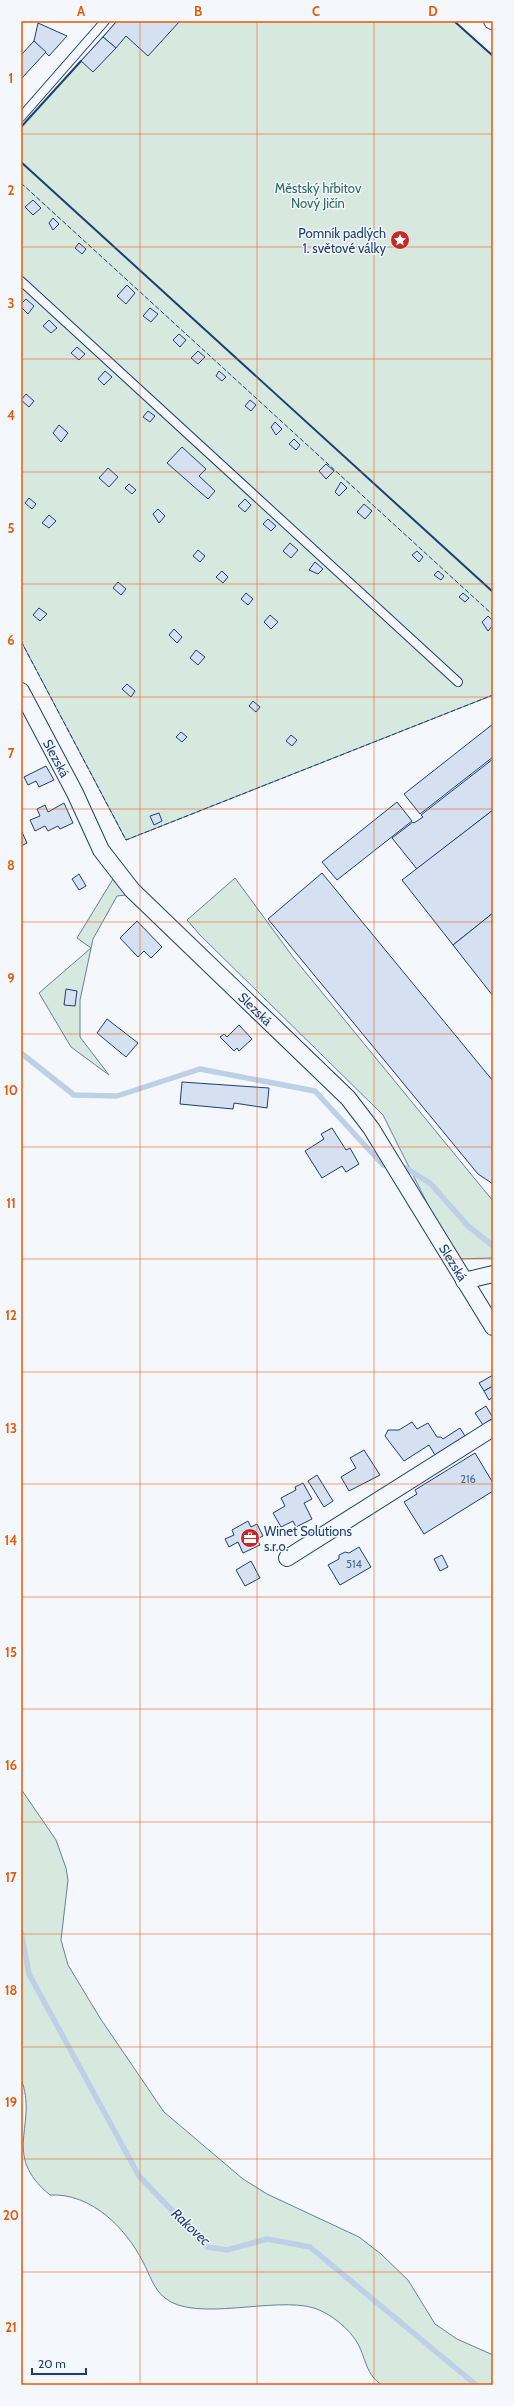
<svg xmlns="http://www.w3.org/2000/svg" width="514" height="2406" viewBox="0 0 514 2406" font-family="Cabin,sans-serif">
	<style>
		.green { fill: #d7e8df; stroke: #687fa3 }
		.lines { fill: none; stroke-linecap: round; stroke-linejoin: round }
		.stream { stroke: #bed0e5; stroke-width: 5.5 }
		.building { fill: #d5e0f0; stroke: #1d3f73 }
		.lane-casing { stroke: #1d3f73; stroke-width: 10 }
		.street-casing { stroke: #1d3f73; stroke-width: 18 }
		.lane { stroke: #f4f7fb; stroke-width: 8 }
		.street { stroke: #f4f7fb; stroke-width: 16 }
		.fence { stroke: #1d3f73; stroke-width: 1; stroke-dasharray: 5 2; stroke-linecap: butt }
		.wall { stroke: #1d3f73; stroke-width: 2 }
		.grid { fill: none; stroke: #e8590c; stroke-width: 1; stroke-opacity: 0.55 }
		.labels { text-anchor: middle; stroke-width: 3; stroke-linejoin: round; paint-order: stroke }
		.number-label { font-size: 11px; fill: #4b6792 }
		.park-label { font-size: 13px; fill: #2c6c60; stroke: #f4f7fb }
		.poi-label { font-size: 13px; fill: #1d3f73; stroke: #f4f7fb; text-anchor: end }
		.street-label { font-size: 13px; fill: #1d3f73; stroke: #f4f7fb }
		.water-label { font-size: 14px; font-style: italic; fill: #1d3f73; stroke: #f4f7fb }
		.neatline { fill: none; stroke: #e8590c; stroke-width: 1.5 }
		.grid-label { font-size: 13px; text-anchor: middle; font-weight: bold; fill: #e8590c }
	</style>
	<rect width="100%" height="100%" fill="#f4f7fb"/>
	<g class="green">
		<path d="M117,21H454L493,56V695L126,840L21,641V127Z"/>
		<path d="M235,878L293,957L493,1201V1258L455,1259L383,1115L200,935L187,920Z"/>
		<path d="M113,879L126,895L117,896L93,939L80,1000V1037L109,1075L71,1047L39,993L91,948L77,938Z"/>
		<path d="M21,1789L56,1840L66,1868L68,1880L61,1940L68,1965L100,2018L164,2112L243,2179L267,2194L359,2237L381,2254L408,2280L435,2324L457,2339L493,2355V2385H382C366,2375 366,2359 358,2344C350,2329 330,2313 314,2308C275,2296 195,2323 165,2298C154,2290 149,2273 143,2262C125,2227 91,2193 50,2195C0,2154 39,2125 21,2079Z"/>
	</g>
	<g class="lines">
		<g class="stream">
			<path d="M21,1053L74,1095L117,1096L200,1069L315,1091L383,1165L406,1168L431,1184L468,1226L493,1246"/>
			<path d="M21,1932L29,1974L139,2176L207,2247L227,2250L267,2239L310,2247L476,2385"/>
		</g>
	</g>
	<g class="building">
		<path d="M117,21H180L148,56L126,36L116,48L103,37Z"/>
		<path d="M38,23L67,36L49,56L34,41Z"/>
		<path d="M103,37L116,48L93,72L81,61Z"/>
		<path d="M34,41L46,52L21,79V55Z"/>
		<path d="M33,200L41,208L33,215L25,207Z"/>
		<path d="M53,218L59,224L53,230L49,223Z"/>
		<path d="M79,243L86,249L82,254L75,248Z"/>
		<path d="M127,285L135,293L126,304L117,296Z"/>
		<path d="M26,299L34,306L28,314L21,307V304Z"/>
		<path d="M150,308L158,314L151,322L143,316Z"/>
		<path d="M49,320L57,328L51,333L43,326Z"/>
		<path d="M179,334L186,340L180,347L173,340Z"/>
		<path d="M77,347L85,354L79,360L71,353Z"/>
		<path d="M198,351L205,357L198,364L191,358Z"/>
		<path d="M105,371L112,377L104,385L98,379Z"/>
		<path d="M219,371L226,377L222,381L216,376Z"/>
		<path d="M26,394L34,401L29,407L21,400Z"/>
		<path d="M250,400L256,405L251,411L245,406Z"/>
		<path d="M148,411L155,416L150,422L143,417Z"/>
		<path d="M275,422L282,429L276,435L271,427Z"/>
		<path d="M59,425L68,433L61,442L53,433Z"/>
		<path d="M294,439L300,445L296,450L289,444Z"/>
		<path d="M182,447L206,469L199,476L215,491L208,499L167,463Z"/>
		<path d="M326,464L334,471L326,479L319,471Z"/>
		<path d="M108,468L118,477L109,487L99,478Z"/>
		<path d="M341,482L347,488L339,496L335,492Z"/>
		<path d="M129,484L136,490L132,494L125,488Z"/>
		<path d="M29,498L36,504L32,509L25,503Z"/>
		<path d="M245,499L251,505L245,512L238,506Z"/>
		<path d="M364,504L372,511L365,519L357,512Z"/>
		<path d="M158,509L165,516L159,523L153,514Z"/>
		<path d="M49,515L56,521L49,528L42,523Z"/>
		<path d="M268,519L276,526L271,531L263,524Z"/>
		<path d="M290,543L298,550L291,558L283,551Z"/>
		<path d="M198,550L205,556L200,562L193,556Z"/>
		<path d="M417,551L423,557L419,562L412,555Z"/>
		<path d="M315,562L323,569L318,574L309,570Z"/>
		<path d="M222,571L228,577L223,583L216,577Z"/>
		<path d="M438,571L444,576L441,580L434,575Z"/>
		<path d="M118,582L126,589L121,595L113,588Z"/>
		<path d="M246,593L253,599L248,605L241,599Z"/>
		<path d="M463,593L469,598L465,602L459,597Z"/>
		<path d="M39,608L47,614L40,621L33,615Z"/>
		<path d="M270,615L278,622L271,629L264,622Z"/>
		<path d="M488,616L493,621V625L488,631L482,622Z"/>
		<path d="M174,629L182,637L177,643L169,635Z"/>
		<path d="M196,650L205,657L198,665L190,658Z"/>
		<path d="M127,684L135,691L131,697L122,689Z"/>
		<path d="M253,701L260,707L256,712L249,706Z"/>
		<path d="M493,724V757L420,814L404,794Z"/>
		<path d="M181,732L187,737L182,742L176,737Z"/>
		<path d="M291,735L297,740L292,746L286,741Z"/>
		<path d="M493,759V810L417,869L392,838L413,822L414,823L423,817L421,815Z"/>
		<path d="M46,766L54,780L39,787L36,781L28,785L24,777Z"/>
		<path d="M397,802L412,821L337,880L322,862Z"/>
		<path d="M64,803L73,823L60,829L58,826L48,831L45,826L35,831L30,820L40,816L37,809L45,805L48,812Z"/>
		<path d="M493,810V913L453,945L402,880Z"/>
		<path d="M159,813L162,821L154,825L150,816Z"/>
		<path d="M21,830L27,843L21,846Z"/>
		<path d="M322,873L493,1081V1184L478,1174L268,919Z"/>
		<path d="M79,874L86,886L79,890L72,879Z"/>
		<path d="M493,913V996L453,945Z"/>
		<path d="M137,921L162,947L151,958L144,951L138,957L120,938Z"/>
		<path d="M66,989L77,991L75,1006L64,1005Z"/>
		<path d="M107,1019L138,1043L126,1057L97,1033Z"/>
		<path d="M239,1025L252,1039L239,1051L237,1048L234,1051L220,1037L224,1034L227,1037Z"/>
		<path d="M182,1082L269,1088L267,1108L234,1103L233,1109L180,1104Z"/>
		<path d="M332,1128L346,1150L350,1148L359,1164L346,1172L342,1166L322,1178L305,1151L324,1139L321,1134Z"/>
		<path d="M493,1375V1386L484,1391L479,1383Z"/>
		<path d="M493,1386V1397L489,1400L484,1391Z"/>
		<path d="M486,1406L493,1418L483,1425L475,1413Z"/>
		<path d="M412,1422L417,1429L428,1423L437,1437H441L443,1439L460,1428L465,1436L435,1455L429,1445L404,1461L385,1436L388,1430H399Z"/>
		<path d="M364,1450L380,1475L349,1491L341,1477L356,1468L350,1458Z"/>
		<path d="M475,1453L493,1483V1491L424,1534L404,1502L417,1494L415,1490Z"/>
		<path d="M317,1475L333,1501L324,1507L308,1481Z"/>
		<path d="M303,1483L312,1499L304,1503L312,1519L296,1527L293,1521L281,1527L273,1513L285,1506L281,1498L296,1490L295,1487Z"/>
		<path d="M248,1521L251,1527L257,1524L263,1536L257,1539L260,1545L243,1553L238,1542L229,1547L225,1539L234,1535L232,1530Z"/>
		<path d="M359,1547L371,1567L340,1585L328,1565L339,1559V1555L345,1552L349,1553Z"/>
		<path d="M442,1555L448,1567L440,1571L434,1559Z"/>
		<path d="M251,1561L260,1578L245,1586L236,1570Z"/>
	</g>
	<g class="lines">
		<defs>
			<g id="lane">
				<path d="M21,117L105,21"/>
				<path d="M21,281L458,682"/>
			</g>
			<g id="street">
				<path d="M492,21H493"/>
				<path id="s1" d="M21,691L75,793L101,850L132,890L348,1098L371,1128L493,1327"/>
				<path d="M464,1281L493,1274"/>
				<path d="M287,1558L493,1428"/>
			</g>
		</defs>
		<use href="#lane" class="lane-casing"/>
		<use href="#street" class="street-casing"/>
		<use href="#lane" class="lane"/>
		<use href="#street" class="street"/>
		<g class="fence">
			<path d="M21,183L493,615"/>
			<path d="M21,641L126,840L493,695"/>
		</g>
		<g class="wall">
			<path d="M454,21L493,56"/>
			<path d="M21,127L81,61"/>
			<path d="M21,162L493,592"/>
		</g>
	</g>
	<path class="grid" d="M140,21V2385M257,21V2385M374,21V2385M21,134H493M21,247H493M21,359H493M21,472H493M21,584H493M21,697H493M21,809H493M21,922H493M21,1034H493M21,1147H493M21,1259H493M21,1372H493M21,1484H493M21,1597H493M21,1709H493M21,1822H493M21,1934H493M21,2047H493M21,2159H493M21,2272H493"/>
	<defs>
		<symbol id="sight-disc" viewBox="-11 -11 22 22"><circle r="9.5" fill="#c62828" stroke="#f4f7fb"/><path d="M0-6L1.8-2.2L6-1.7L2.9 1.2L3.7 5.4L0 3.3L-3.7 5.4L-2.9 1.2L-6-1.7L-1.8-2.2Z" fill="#fff"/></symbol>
		<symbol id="office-disc" viewBox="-11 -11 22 22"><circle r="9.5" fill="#c62828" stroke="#f4f7fb"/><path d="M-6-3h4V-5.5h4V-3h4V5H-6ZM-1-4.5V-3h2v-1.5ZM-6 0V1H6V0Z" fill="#fff"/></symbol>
	</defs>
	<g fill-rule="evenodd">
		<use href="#sight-disc" x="389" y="229" width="22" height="22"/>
		<use href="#office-disc" x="239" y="1527" width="22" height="22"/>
	</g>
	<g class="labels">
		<g class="number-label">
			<text x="468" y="1483">216</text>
			<text x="354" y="1568">514</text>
		</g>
		<g class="park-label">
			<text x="318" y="193">Městský hřbitov<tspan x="318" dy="15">Nový Jičín</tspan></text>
		</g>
		<g class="poi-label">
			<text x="386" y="238">Pomník padlých<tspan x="386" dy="15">1. světové války</tspan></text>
			<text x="264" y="1536" text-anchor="start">Winet Solutions<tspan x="264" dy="15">s.r.o.</tspan></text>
		</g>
		<g class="street-label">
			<text dy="5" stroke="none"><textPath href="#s1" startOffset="76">Slezská</textPath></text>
			<text dy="5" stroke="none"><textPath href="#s1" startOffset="400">Slezská</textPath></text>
			<text dy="5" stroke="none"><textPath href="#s1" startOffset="724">Slezská</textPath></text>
		</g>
		<g class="water-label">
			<text transform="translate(191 2227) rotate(43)" y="5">Rakovec</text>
		</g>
	</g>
	<rect width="514" height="2406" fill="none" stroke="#f4f7fb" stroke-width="44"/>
	<path d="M32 2368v6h54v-6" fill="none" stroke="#1d3f73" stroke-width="2"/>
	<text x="38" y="2368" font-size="12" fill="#1d3f73" stroke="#f4f7fb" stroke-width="3" paint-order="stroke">20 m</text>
	<rect x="22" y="22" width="470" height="2362" class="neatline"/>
	<g class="grid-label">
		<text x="81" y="16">A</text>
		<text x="198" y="16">B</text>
		<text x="316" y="16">C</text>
		<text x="433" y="16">D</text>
		<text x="11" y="83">1</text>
		<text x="11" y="195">2</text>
		<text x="11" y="308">3</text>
		<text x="11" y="420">4</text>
		<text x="11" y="533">5</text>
		<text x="11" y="645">6</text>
		<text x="11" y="758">7</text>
		<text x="11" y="870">8</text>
		<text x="11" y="983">9</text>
		<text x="11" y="1095">10</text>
		<text x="11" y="1208">11</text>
		<text x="11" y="1320">12</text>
		<text x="11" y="1433">13</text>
		<text x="11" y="1545">14</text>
		<text x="11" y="1657">15</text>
		<text x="11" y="1770">16</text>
		<text x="11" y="1882">17</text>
		<text x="11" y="1995">18</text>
		<text x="11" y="2107">19</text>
		<text x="11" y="2220">20</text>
		<text x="11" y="2332">21</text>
	</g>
</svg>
